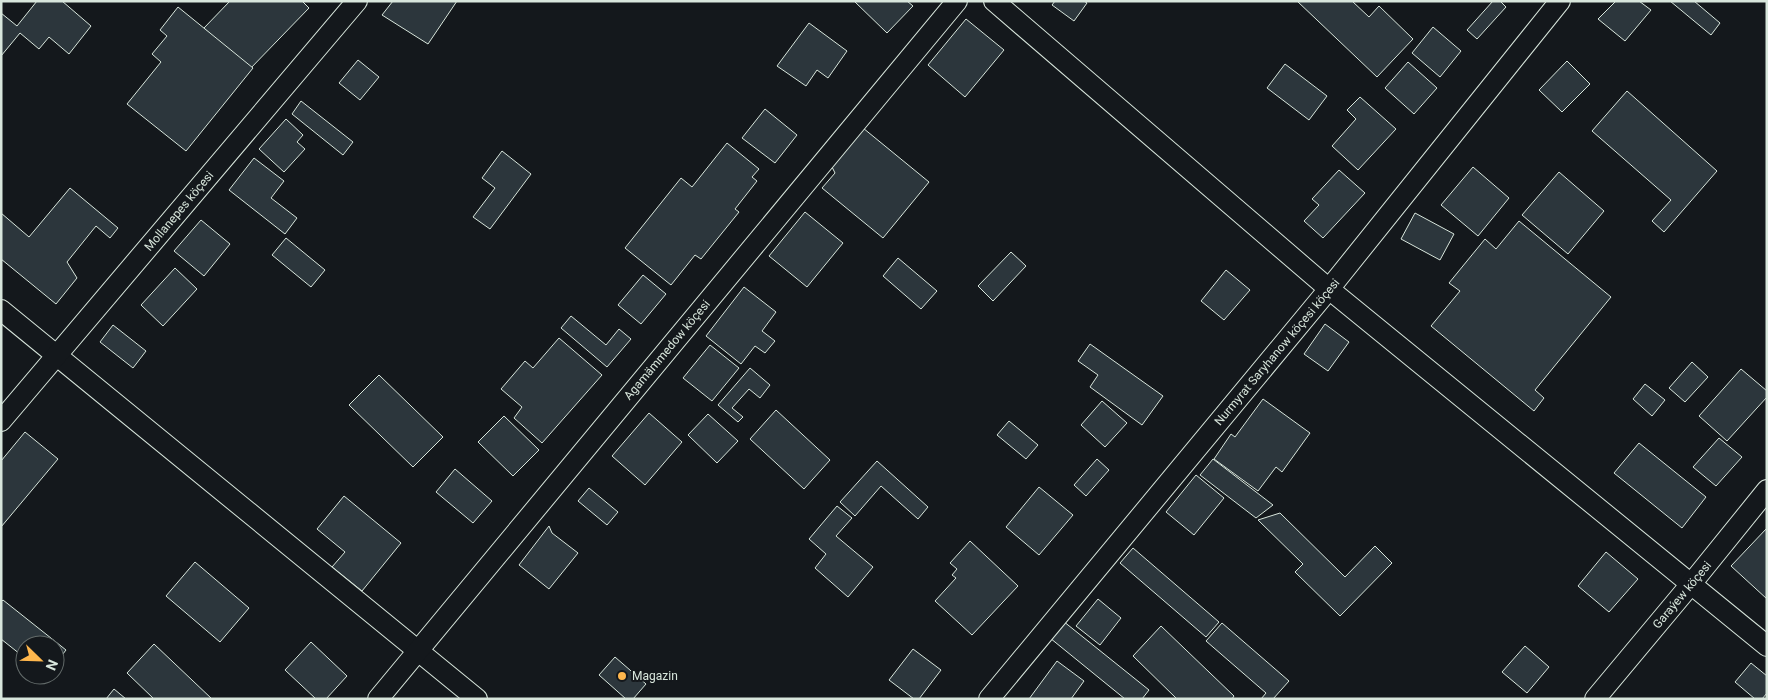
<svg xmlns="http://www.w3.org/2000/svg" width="1768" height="700" viewBox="0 0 1768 700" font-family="Roboto,sans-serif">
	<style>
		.building { fill: #2c363c; stroke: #d8e6dc }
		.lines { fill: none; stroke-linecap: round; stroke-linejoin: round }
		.street-casing { stroke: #d8e6dc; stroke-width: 22 }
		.street { stroke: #14181c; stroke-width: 20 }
		.poi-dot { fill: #ffb74d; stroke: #14181c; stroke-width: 2 }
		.labels { text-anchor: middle; stroke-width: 4; stroke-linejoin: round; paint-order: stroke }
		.street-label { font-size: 12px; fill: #d8e6dc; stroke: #14181c }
		.poi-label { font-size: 12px; fill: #d8e6dc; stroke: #14181c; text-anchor: start }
	</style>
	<rect width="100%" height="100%" fill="#14181c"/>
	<g class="building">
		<path d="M37,1H62L91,26L69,54L49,37L39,49L20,33L1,56V13L17,26Z"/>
		<path d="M230,1H302L309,8L248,71L204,28Z"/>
		<path d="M393,1H457L428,44L382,15Z"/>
		<path d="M854,1H907L913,6L887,33Z"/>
		<path d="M1055,1H1084L1087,3L1074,21L1052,5Z"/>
		<path d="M1297,1H1352L1369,17L1379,6L1413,39L1377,77Z"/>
		<path d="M1493,1H1500L1506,7L1477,39L1467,30Z"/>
		<path d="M1616,1H1639L1651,10L1625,41L1598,19Z"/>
		<path d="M1670,1H1694L1720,23L1711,35Z"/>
		<path d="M178,7L253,68L186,151L127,104L161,62L152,54L167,36L160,30Z"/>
		<path d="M966,19L1004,50L965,97L928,65Z"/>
		<path d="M809,23L847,51L828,78L817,70L806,86L777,66Z"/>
		<path d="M1433,27L1461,51L1440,77L1412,53Z"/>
		<path d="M358,60L379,77L360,100L339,83Z"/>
		<path d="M1567,61L1590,84L1562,112L1539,90Z"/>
		<path d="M1408,62L1437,88L1414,114L1385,88Z"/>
		<path d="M1285,64L1327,96L1309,120L1267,88Z"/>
		<path d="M1627,91L1717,171L1664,232L1652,221L1671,200L1592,131Z"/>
		<path d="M1360,97L1396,129L1358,170L1332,146L1356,119L1347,110Z"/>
		<path d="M301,101L353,142L343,155L292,114Z"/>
		<path d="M765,109L797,135L775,163L742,138Z"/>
		<path d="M286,119L303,135L297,142L305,149L284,172L259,149Z"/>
		<path d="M863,128L929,182L883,238L822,188L835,173L832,167Z"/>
		<path d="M727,143L759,169L752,177L757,181L735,209L739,212L701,259L695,255L671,285L625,248L681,178L692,187Z"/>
		<path d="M502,151L531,174L490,229L473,217L495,188L482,178Z"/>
		<path d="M254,158L284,181L271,198L297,218L285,234L229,190Z"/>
		<path d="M1473,167L1509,198L1478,236L1441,205Z"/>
		<path d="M1339,170L1365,193L1323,238L1304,221L1319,205L1312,199Z"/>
		<path d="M1559,172L1604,211L1568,254L1522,215Z"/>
		<path d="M70,188L118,228L110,238L96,226L67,262L77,278L56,304L1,259V213L29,237Z"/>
		<path d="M805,212L843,243L807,287L769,256Z"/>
		<path d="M1415,213L1454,234L1440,260L1401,239Z"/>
		<path d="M201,220L230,244L204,276L174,251Z"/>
		<path d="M1519,221L1611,297L1535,390L1544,398L1534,411L1431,326L1460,291L1449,283L1485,239L1496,249Z"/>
		<path d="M286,238L325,270L311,287L272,255Z"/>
		<path d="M1011,252L1026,266L993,301L978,286Z"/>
		<path d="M898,258L937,291L921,309L883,276Z"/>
		<path d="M175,268L197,289L163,326L141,305Z"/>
		<path d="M1226,270L1250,290L1224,320L1201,301Z"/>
		<path d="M643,275L666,294L641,324L618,305Z"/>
		<path d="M744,287L776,312L762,331L775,341L765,353L755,346L741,364L706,336Z"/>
		<path d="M571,316L606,345L619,329L631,339L607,367L561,328Z"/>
		<path d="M1325,324L1349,342L1328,371L1304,354Z"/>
		<path d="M113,325L146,351L133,368L100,342Z"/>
		<path d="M559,338L602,375L542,443L514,418L522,407L501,389L525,361L533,368Z"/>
		<path d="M1090,344L1163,396L1142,425L1090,387L1098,375L1078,361Z"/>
		<path d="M710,345L739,368L712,401L683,378Z"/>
		<path d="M1692,362L1708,377L1685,402L1669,388Z"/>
		<path d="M750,368L770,385L760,398L749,389L732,408L743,417L738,422L718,405Z"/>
		<path d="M1741,369L1767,391V397L1727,441L1699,416Z"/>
		<path d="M379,375L443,437L413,467L349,405Z"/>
		<path d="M1645,384L1665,400L1652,416L1633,399Z"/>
		<path d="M1263,399L1310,433L1282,472L1276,467L1258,491L1214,459L1231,434L1235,437Z"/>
		<path d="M1102,401L1127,423L1105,447L1081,425Z"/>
		<path d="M776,410L830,460L804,489L750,439Z"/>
		<path d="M649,413L682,442L645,485L612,456Z"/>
		<path d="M708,414L738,441L717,463L688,435Z"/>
		<path d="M504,416L539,450L513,476L478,442Z"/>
		<path d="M1009,421L1038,445L1026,459L997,435Z"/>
		<path d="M25,432L58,459L1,527V461Z"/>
		<path d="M1719,438L1742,457L1716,486L1693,467Z"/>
		<path d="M1639,443L1706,497L1682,528L1614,473Z"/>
		<path d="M1097,459L1109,470L1086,496L1074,485Z"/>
		<path d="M1213,459L1273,505L1256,518L1200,475Z"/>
		<path d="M877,461L928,507L918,519L881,486L855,516L840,502Z"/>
		<path d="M455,469L492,501L473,523L436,492Z"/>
		<path d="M1196,475L1224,498L1194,535L1166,512Z"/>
		<path d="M1039,487L1073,515L1039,555L1006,527Z"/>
		<path d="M589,488L618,512L607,525L578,501Z"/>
		<path d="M344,496L401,543L362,591L332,567L345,552L317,529Z"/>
		<path d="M837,506L852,518L836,536L873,567L848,597L815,568L826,554L809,539Z"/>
		<path d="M1280,513L1345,577L1375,546L1392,563L1340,616L1295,572L1303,564L1258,520Z"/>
		<path d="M549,526L552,533L578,553L549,589L519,565Z"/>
		<path d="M1767,528V599L1731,566Z"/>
		<path d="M970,541L1018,586L972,635L935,601L956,578L952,575L957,569L950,563Z"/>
		<path d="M1133,548L1219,622L1206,637L1120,563Z"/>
		<path d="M1606,552L1638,579L1609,612L1578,586Z"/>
		<path d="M195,562L249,608L220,642L166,596Z"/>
		<path d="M1098,599L1121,618L1100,645L1076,626Z"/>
		<path d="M3,600L66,650L55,664V645H25V658L1,639V602Z"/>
		<path d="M1063,621L1149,690L1142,699H1125L1050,638Z"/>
		<path d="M1222,623L1289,681L1273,699H1261L1266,693L1206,641Z"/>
		<path d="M1161,626L1234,696L1232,699H1177L1133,656Z"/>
		<path d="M311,642L347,676L326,699H316L285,670Z"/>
		<path d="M154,644L212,699H154L127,673Z"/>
		<path d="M1525,646L1549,667L1527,693L1502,672Z"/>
		<path d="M913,649L941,670L919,699H914L889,680Z"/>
		<path d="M615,657L646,684L633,699H626L599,675Z"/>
		<path d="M1057,661L1084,681L1071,699H1029Z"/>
		<path d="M1751,663L1767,676V693L1762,699H1755L1735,682Z"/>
		<path d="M114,689L126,699H106Z"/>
	</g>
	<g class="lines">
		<defs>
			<g id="street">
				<path d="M994,1L1329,289L1767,646"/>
				<path d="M1,310L477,699"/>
				<path d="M1,421L357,1"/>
				<path d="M378,699L957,1"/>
				<path d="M989,699L1329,289L1560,1"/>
				<path d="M1595,699L1691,584L1767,490"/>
			</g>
		</defs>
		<use href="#street" class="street-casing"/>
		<use href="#street" class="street"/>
	</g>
	<circle class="poi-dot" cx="622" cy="676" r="5"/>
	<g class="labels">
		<g class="street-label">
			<text transform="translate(179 211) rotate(-50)" y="4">Mollanepes köçesi</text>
			<text transform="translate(667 350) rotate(-50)" y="4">Agamämmedow köçesi</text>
			<text transform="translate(1277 352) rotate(-50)" y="4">Nurmyrat Saryhanow köçesi köçesi</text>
			<text transform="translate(1682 595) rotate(-50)" y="4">Garaýew köçesi</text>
		</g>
		<g class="poi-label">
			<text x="632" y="680">Magazin</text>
		</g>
	</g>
	<rect width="1768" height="700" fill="none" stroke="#d8e6dc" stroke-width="5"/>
	<g transform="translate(40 660) rotate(113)"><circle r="24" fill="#14181c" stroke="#626a69"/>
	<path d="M0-4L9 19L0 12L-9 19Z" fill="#ffb74d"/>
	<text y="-8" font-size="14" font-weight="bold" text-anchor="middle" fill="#d8e6dc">N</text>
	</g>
</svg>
